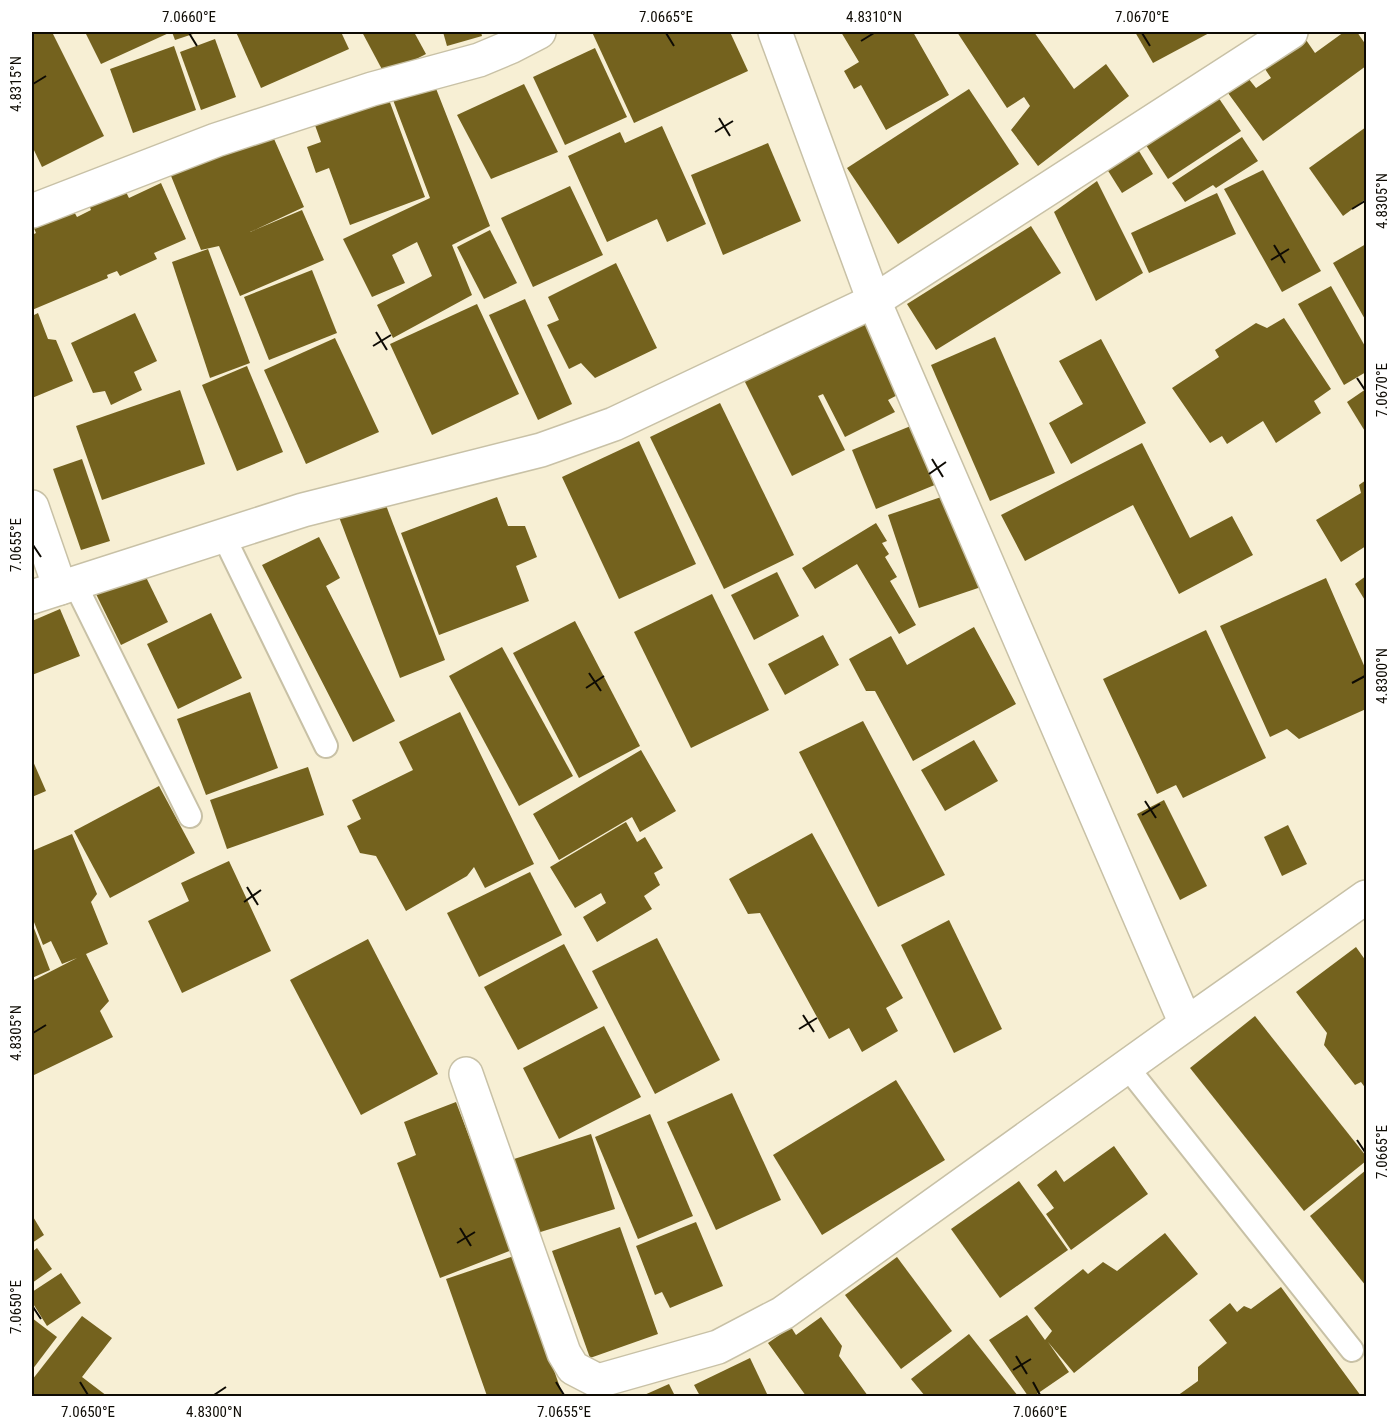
<svg xmlns="http://www.w3.org/2000/svg" width="1398" height="1428" viewBox="0 0 1398 1428" font-family="'Roboto Condensed',sans-serif">
	<style>
		.building { fill: #74621e }
		.lines { fill: none; stroke-linecap: round; stroke-linejoin: round }
		.lane-casing { stroke: #c8c1a6; stroke-width: 26 }
		.street-casing { stroke: #c8c1a6; stroke-width: 36 }
		.lane { stroke: #fff; stroke-width: 22 }
		.street { stroke: #fff; stroke-width: 33 }
		.ticks { fill: none; stroke: #0e0b04; stroke-width: 2 }
		.neatline { fill: none; stroke: #0e0b04; stroke-width: 2 }
		.ticks-label { font-size: 15px; text-anchor: middle; fill: #0e0b04 }
	</style>
	<rect width="100%" height="100%" fill="#f7efd4"/>
	<g class="building">
		<path d="M32,32H52L104,136L42,167L32,146Z"/>
		<path d="M85,32H171L101,64Z"/>
		<path d="M172,32H199L175,40Z"/>
		<path d="M236,32H341L349,49L261,88Z"/>
		<path d="M362,32H414L426,54L385,75Z"/>
		<path d="M443,32H481L482,36L447,46Z"/>
		<path d="M592,32H730L748,71L634,123Z"/>
		<path d="M841,32H913L949,95L886,130L861,85L854,89L844,71L859,62Z"/>
		<path d="M957,32H1034L1074,89L1106,64L1129,96L1038,166L1011,130L1030,106L1024,97L1007,108Z"/>
		<path d="M1135,32H1211L1153,63Z"/>
		<path d="M1344,32H1357L1366,45V66L1263,141L1228,93L1248,78L1256,88L1271,78L1263,66L1304,37L1315,53Z"/>
		<path d="M215,39L236,97L201,110L180,52Z"/>
		<path d="M174,46L196,110L133,133L110,69Z"/>
		<path d="M595,48L627,117L565,145L533,77Z"/>
		<path d="M524,84L558,152L491,179L457,115Z"/>
		<path d="M435,86L490,226L452,245L472,295L393,338L377,305L432,276L417,242L392,255L405,283L372,297L343,239L430,198L393,100Z"/>
		<path d="M385,89L425,197L350,225L329,168L316,173L307,147L321,142L311,114Z"/>
		<path d="M969,89L1019,164L898,244L847,168Z"/>
		<path d="M1216,94L1241,131L1168,179L1144,142Z"/>
		<path d="M662,126L706,224L667,242L657,219L607,242L568,156L620,132L625,143Z"/>
		<path d="M1366,127V199L1343,216L1309,168Z"/>
		<path d="M271,132L304,207L250,232L302,210L324,260L240,296L219,246L201,250L167,166Z"/>
		<path d="M1242,137L1258,161L1216,188L1213,185L1185,202L1172,183Z"/>
		<path d="M768,143L801,221L723,255L691,175Z"/>
		<path d="M1136,146L1153,174L1122,193L1105,166Z"/>
		<path d="M1263,170L1321,271L1282,292L1224,189Z"/>
		<path d="M1097,181L1143,273L1096,301L1054,212Z"/>
		<path d="M161,183L186,239L154,253L157,259L120,276L117,271L107,275L108,278L32,310V235L36,233L33,226L72,208L77,217L91,210L89,205L124,188L129,198Z"/>
		<path d="M570,186L603,255L533,287L501,218Z"/>
		<path d="M1217,193L1236,234L1149,273L1131,233Z"/>
		<path d="M1031,226L1061,273L936,350L907,304Z"/>
		<path d="M490,230L517,283L484,299L457,247Z"/>
		<path d="M1366,244V321L1333,263Z"/>
		<path d="M208,249L250,363L210,378L172,262Z"/>
		<path d="M616,263L657,348L595,378L581,363L569,369L547,325L559,320L548,297Z"/>
		<path d="M312,270L337,333L269,360L244,297Z"/>
		<path d="M1331,286L1366,348V372L1344,385L1298,304Z"/>
		<path d="M525,299L572,404L538,420L489,315Z"/>
		<path d="M477,304L519,394L432,435L390,344Z"/>
		<path d="M38,313L48,339L56,340L73,381L32,398V316Z"/>
		<path d="M135,313L157,361L134,372L142,390L111,405L105,391L93,393L71,343Z"/>
		<path d="M870,316L907,390L888,400L895,412L845,437L823,394L818,396L845,450L792,476L744,380Z"/>
		<path d="M1284,318L1331,389L1314,401L1321,413L1276,443L1263,421L1227,444L1222,436L1210,443L1172,388L1219,357L1215,350L1256,323L1267,328Z"/>
		<path d="M995,337L1055,473L990,501L931,365Z"/>
		<path d="M335,338L379,432L306,464L264,370Z"/>
		<path d="M1101,339L1146,423L1071,464L1049,423L1083,404L1059,361Z"/>
		<path d="M247,366L283,452L237,471L202,385Z"/>
		<path d="M1366,389V433L1347,402Z"/>
		<path d="M180,390L205,464L102,500L76,426Z"/>
		<path d="M720,403L794,555L724,589L650,437Z"/>
		<path d="M918,423L942,482L876,509L852,450Z"/>
		<path d="M639,441L696,564L619,599L562,477Z"/>
		<path d="M1142,443L1190,538L1232,516L1253,555L1179,594L1133,505L1025,561L1001,515Z"/>
		<path d="M82,459L110,541L81,550L53,469Z"/>
		<path d="M1366,480V546L1341,562L1316,520L1361,493L1359,485Z"/>
		<path d="M953,493L984,586L919,608L888,515Z"/>
		<path d="M497,497L508,526H525L537,557L516,566L529,601L439,635L401,533Z"/>
		<path d="M384,500L445,660L400,678L339,517Z"/>
		<path d="M876,523L887,541L882,543L889,554L885,557L897,577L890,581L916,625L899,634L857,564L815,589L802,568Z"/>
		<path d="M319,537L340,578L326,586L395,721L353,742L262,565Z"/>
		<path d="M143,571L168,622L121,645L96,594Z"/>
		<path d="M777,572L799,616L754,640L731,595Z"/>
		<path d="M1366,576V602L1355,584Z"/>
		<path d="M1326,578L1366,670V709L1299,739L1287,729L1270,737L1220,626Z"/>
		<path d="M712,594L769,710L691,748L634,632Z"/>
		<path d="M60,609L80,656L32,675V621Z"/>
		<path d="M211,613L242,678L178,709L147,644Z"/>
		<path d="M575,621L640,746L579,778L513,653Z"/>
		<path d="M974,627L1016,704L913,761L875,691H866L849,659L891,636L907,665Z"/>
		<path d="M1206,630L1266,758L1183,798L1176,785L1157,794L1103,679Z"/>
		<path d="M823,635L839,665L785,695L768,664Z"/>
		<path d="M502,647L573,776L519,806L449,676Z"/>
		<path d="M250,692L278,768L206,795L177,719Z"/>
		<path d="M460,712L534,864L485,888L474,867L467,876L406,911L376,856L360,853L347,826L361,819L352,800L413,770L399,742Z"/>
		<path d="M863,721L945,875L878,907L799,752Z"/>
		<path d="M974,740L998,781L945,811L921,770Z"/>
		<path d="M641,750L676,811L640,832L632,817L559,860L533,814Z"/>
		<path d="M32,759L46,791L32,797Z"/>
		<path d="M308,767L324,815L227,849L210,800Z"/>
		<path d="M159,786L195,853L110,898L74,831Z"/>
		<path d="M1164,800L1207,886L1180,900L1137,814Z"/>
		<path d="M626,822L637,842L645,837L663,868L654,873L660,885L644,896L652,909L597,942L583,917L606,903L601,893L575,908L550,867Z"/>
		<path d="M1288,825L1307,864L1282,876L1264,837Z"/>
		<path d="M812,833L903,998L886,1008L898,1031L862,1052L849,1028L829,1039L760,913L748,914L729,879Z"/>
		<path d="M72,834L97,894L91,902L108,944L86,954L109,1001L100,1011L113,1037L32,1076V981L77,958L62,964L51,941L43,945L32,917V851Z"/>
		<path d="M229,861L271,951L182,993L148,921L189,901L181,883Z"/>
		<path d="M530,872L562,935L479,977L447,913Z"/>
		<path d="M949,920L1002,1029L954,1053L901,945Z"/>
		<path d="M32,923L50,970L32,978Z"/>
		<path d="M657,938L720,1060L655,1094L592,971Z"/>
		<path d="M368,939L438,1074L361,1115L290,980Z"/>
		<path d="M564,944L598,1008L518,1050L484,987Z"/>
		<path d="M1356,947L1366,961V1089L1361,1082L1355,1085L1324,1045L1327,1033L1296,992Z"/>
		<path d="M1255,1016L1366,1156V1161L1304,1211L1190,1068Z"/>
		<path d="M604,1026L641,1097L559,1139L523,1068Z"/>
		<path d="M896,1080L945,1160L822,1235L773,1155Z"/>
		<path d="M732,1093L781,1200L716,1230L667,1122Z"/>
		<path d="M456,1102L512,1250L440,1278L397,1163L416,1155L404,1122Z"/>
		<path d="M650,1114L693,1216L638,1239L595,1137Z"/>
		<path d="M591,1134L615,1209L534,1234L511,1160Z"/>
		<path d="M1114,1146L1148,1194L1071,1250L1046,1214L1054,1208L1037,1185L1056,1170L1064,1182Z"/>
		<path d="M1366,1170V1286L1310,1216Z"/>
		<path d="M1019,1181L1068,1250L1000,1298L951,1229Z"/>
		<path d="M32,1215L44,1235L32,1243Z"/>
		<path d="M696,1222L723,1286L670,1308L662,1292L655,1295L636,1246Z"/>
		<path d="M620,1227L658,1334L590,1358L552,1251Z"/>
		<path d="M1165,1233L1198,1274L1074,1373L1048,1342L1069,1372L1034,1396H1028L989,1340L1027,1315L1045,1340L1052,1331L1034,1308L1083,1269L1088,1274L1103,1262L1117,1271Z"/>
		<path d="M37,1248L52,1269L32,1283V1252Z"/>
		<path d="M514,1256L563,1396H487L446,1279Z"/>
		<path d="M897,1257L952,1331L901,1369L845,1295Z"/>
		<path d="M61,1273L81,1303L47,1326L32,1302V1292Z"/>
		<path d="M1281,1287L1361,1396H1177L1198,1381V1367L1227,1343L1209,1320L1230,1303L1237,1312L1244,1306L1251,1309Z"/>
		<path d="M82,1316L112,1338L82,1377L107,1396H32V1380Z"/>
		<path d="M821,1317L842,1346L839,1356L868,1396H806L768,1343L791,1327L796,1335Z"/>
		<path d="M32,1318L57,1337L32,1370Z"/>
		<path d="M969,1334L1018,1396H925L911,1379Z"/>
		<path d="M750,1358L768,1396H700L694,1385Z"/>
		<path d="M669,1384L675,1396H642Z"/>
	</g>
	<g class="lines">
		<defs>
			<g id="lane">
				<path d="M223,535L326,746"/>
				<path d="M75,584L190,816"/>
				<path d="M1127,1067L1352,1350"/>
			</g>
			<g id="street">
				<path d="M775,32L874,301L1186,1024"/>
				<path d="M32,211L216,140L372,89L479,60L510,47L539,32"/>
				<path d="M32,507L60,588"/>
				<path d="M32,597L303,510L541,450L614,424L874,301L1291,32"/>
				<path d="M466,1074L564,1353L573,1368L598,1381L718,1347L783,1313L1186,1024L1366,897"/>
			</g>
		</defs>
		<use href="#lane" class="lane-casing"/>
		<use href="#street" class="street-casing"/>
		<use href="#lane" class="lane"/>
		<use href="#street" class="street"/>
	</g>
	<path class="ticks" d="M189,33L197,46M666,33L674,46M1142,33L1150,46M861,41L874,33M33,84L46,76M719,118L730,136M715,132L733,121M1352,209L1365,201M1274,245L1285,263M1271,260L1289,249M376,332L387,350M373,346L391,335M1357,378L1365,390M932,459L943,477M929,474L946,462M33,545L41,557M589,673L601,691M1352,683L1365,676M586,688L604,676M1145,801L1156,818M1142,815L1160,804M247,887L258,905M244,902L261,890M803,1015L814,1032M799,1029L817,1018M33,1033L46,1025M1357,1140L1365,1152M460,1228L471,1246M457,1243L475,1232M33,1307L41,1319M1016,1356L1027,1374M1013,1370L1031,1359M80,1382L88,1395M556,1382L564,1395M1033,1382L1040,1395M214,1395L226,1387"/>
	<rect width="1398" height="1428" fill="none" stroke="#ffffff" stroke-width="66"/>
	<rect x="33" y="33" width="1332" height="1362" class="neatline"/>
	<g class="ticks-label">
		<text x="189" y="22">7.0660°E</text>
		<text x="666" y="22">7.0665°E</text>
		<text x="874" y="22">4.8310°N</text>
		<text x="1142" y="22">7.0670°E</text>
		<text transform="translate(16 84) rotate(-90)" y="5">4.8315°N</text>
		<text transform="translate(1382 201) rotate(-90)" y="5">4.8305°N</text>
		<text transform="translate(1382 390) rotate(-90)" y="5">7.0670°E</text>
		<text transform="translate(16 545) rotate(-90)" y="5">7.0655°E</text>
		<text transform="translate(1382 676) rotate(-90)" y="5">4.8300°N</text>
		<text transform="translate(16 1033) rotate(-90)" y="5">4.8305°N</text>
		<text transform="translate(1382 1152) rotate(-90)" y="5">7.0665°E</text>
		<text transform="translate(16 1307) rotate(-90)" y="5">7.0650°E</text>
		<text x="88" y="1417">7.0650°E</text>
		<text x="214" y="1417">4.8300°N</text>
		<text x="564" y="1417">7.0655°E</text>
		<text x="1040" y="1417">7.0660°E</text>
	</g>
</svg>
